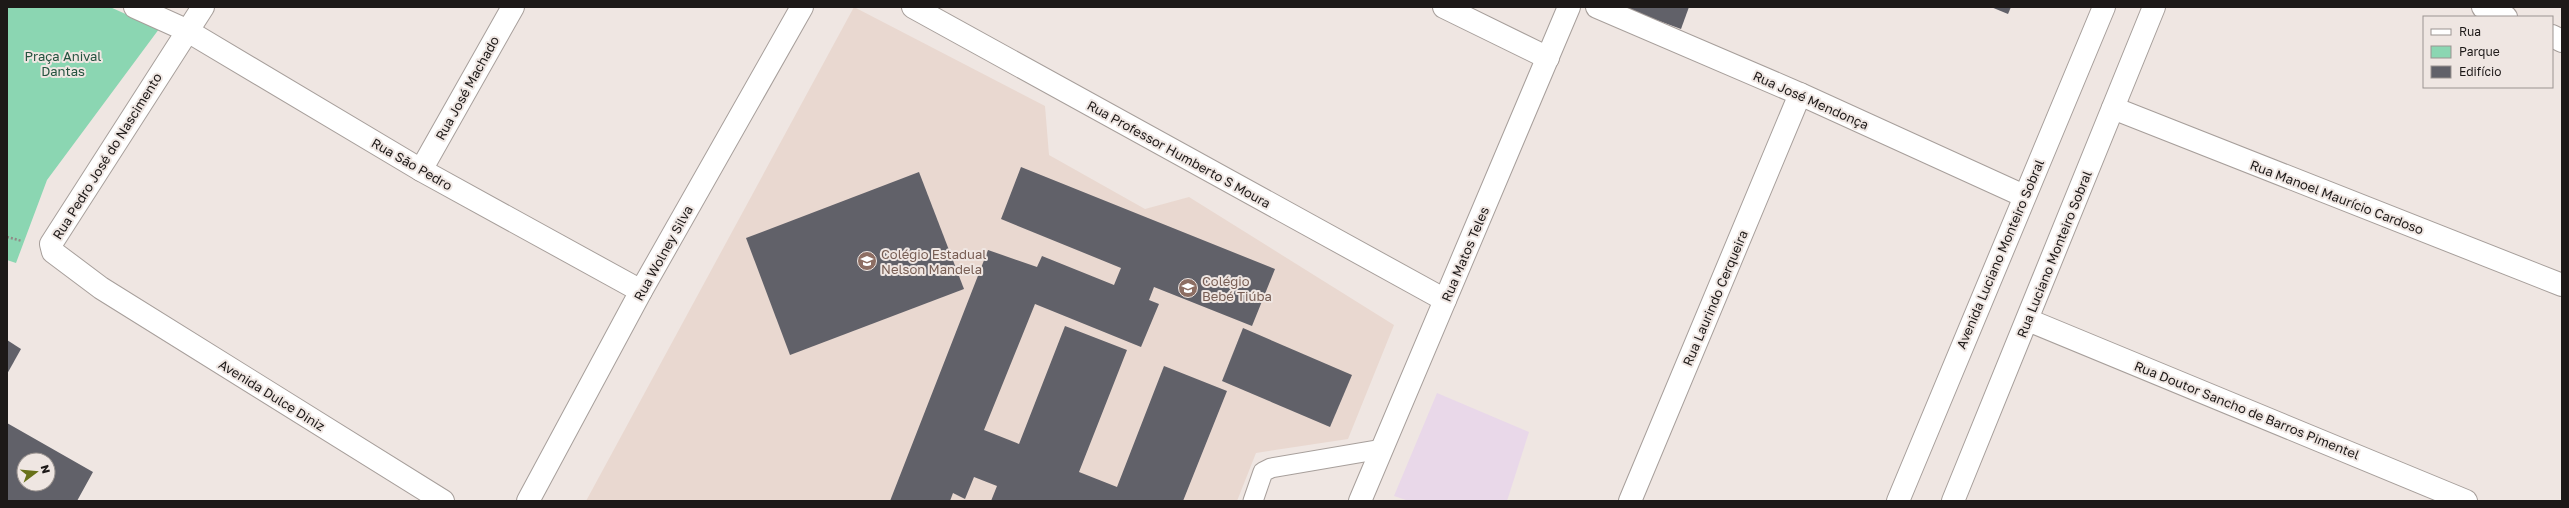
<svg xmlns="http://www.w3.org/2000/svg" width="2569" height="508" viewBox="0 0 2569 508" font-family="'Golos Text',sans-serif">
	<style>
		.commercial { fill: #e9d8e9 }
		.built { fill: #e9d8d0 }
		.green { fill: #8bd6b2 }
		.building { fill: #616169; fill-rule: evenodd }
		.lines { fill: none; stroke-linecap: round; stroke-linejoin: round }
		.service-casing { stroke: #a79f9b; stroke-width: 21 }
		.minor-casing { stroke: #a79f9b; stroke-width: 24 }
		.tertiary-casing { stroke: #a79f9b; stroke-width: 24 }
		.path { stroke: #908986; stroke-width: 2.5; stroke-dasharray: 2 2; stroke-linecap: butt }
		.service { stroke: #fff; stroke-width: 19 }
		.minor { stroke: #fff; stroke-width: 22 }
		.tertiary { stroke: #fff; stroke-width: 22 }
		.labels { text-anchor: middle; stroke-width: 4; stroke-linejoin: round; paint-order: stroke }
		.park-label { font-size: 13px; fill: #265440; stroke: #efe6e2 }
		.street-label { font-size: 13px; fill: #1d1918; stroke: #efe6e2 }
		.education-label { font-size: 13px; fill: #785e54; stroke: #efe6e2; text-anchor: start }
	</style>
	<rect width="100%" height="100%" fill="#efe6e2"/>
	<path class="commercial" d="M1437,393L1529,432L1507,501H1409L1394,496Z"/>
	<path class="built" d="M854,7L1045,106L1049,155L1145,209L1189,197L1394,325L1348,439L1256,453L1237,501H586Z"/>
	<path class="green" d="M7,7H110L159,29L47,180L16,263L7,260Z"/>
	<g class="building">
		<path d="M1621,7H1689L1681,29Z"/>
		<path d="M1991,7H2011L2008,14Z"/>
		<path d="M1021,167L1275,269L1252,326L1154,287L1149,300L1159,304L1141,347L1035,304L984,430L1019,444L1065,326L1127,350L1079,472L1117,487L1164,366L1227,391L1183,501H991L997,486L974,477L965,499L953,493L950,501H890L988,250L1037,267L1042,256L1114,285L1121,268L1001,219Z"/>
		<path d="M919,172L964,289L790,355L746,238Z"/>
		<path d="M1243,328L1352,375L1330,427L1222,381Z"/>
		<path d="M7,340L21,349L7,374Z"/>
		<path d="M7,423L93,472L77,501H7ZM24,460H48V484H24Z"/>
	</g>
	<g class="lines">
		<defs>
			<path id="service" d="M1253,501L1263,472L1271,468L1382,449"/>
			<g id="minor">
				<path d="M135,7L186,30L421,170L641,291"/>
				<path d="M913,7L1445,300"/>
				<path d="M1444,7L1548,58"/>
				<path d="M1597,7L1800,94L2024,196"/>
				<path d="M2483,7L2506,17"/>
				<path d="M2552,36L2562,41"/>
				<path d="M2113,108L2562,285"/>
				<path d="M421,170L513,7"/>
				<path d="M2028,320L2466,501"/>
				<path d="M1360,501L1569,7"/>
				<path d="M1630,501L1800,94"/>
			</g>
			<g id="tertiary">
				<path d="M203,7L51,244L53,252L101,288L443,501"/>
				<path d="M528,501L641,291L802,7"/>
				<path d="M1898,501L2104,7"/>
				<path d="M1953,501L2154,7"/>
			</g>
		</defs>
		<use href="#service" class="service-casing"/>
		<use href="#minor" class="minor-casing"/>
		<use href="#tertiary" class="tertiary-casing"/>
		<path class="path" d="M7,237L22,241"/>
		<use href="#service" class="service"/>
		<use href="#minor" class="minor"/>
		<use href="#tertiary" class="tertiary"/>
	</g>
	<defs>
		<symbol id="school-disc" viewBox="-11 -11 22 22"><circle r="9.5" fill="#8d6e63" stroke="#efe6e2"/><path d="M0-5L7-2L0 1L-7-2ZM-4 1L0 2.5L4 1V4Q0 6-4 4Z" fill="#fff"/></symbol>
	</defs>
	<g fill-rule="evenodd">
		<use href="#school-disc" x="856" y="250" width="22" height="22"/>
		<use href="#school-disc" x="1177" y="277" width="22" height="22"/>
	</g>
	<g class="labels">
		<g class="park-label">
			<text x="63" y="61">Praça Anival<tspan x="63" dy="15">Dantas</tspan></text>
		</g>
		<g class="street-label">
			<text transform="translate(467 88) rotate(-61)" y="5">Rua José Machado</text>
			<text transform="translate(1811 100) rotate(24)" y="5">Rua José Mendonça</text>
			<text transform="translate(1179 154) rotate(29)" y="5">Rua Professor Humberto S Moura</text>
			<text transform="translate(107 156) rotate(-58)" y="5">Rua Pedro José do Nascimento</text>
			<text transform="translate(412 164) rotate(30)" y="5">Rua São Pedro</text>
			<text transform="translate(2337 197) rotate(21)" y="5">Rua Manoel Maurício Cardoso</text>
			<text transform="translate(663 253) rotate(-61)" y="5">Rua Wolney Silva</text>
			<text transform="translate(1465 254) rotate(-67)" y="5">Rua Matos Teles</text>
			<text transform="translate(2000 254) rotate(-67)" y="5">Avenida Luciano Monteiro Sobral</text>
			<text transform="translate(2054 254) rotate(-68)" y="5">Rua Luciano Monteiro Sobral</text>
			<text transform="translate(1715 298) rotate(-67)" y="5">Rua Laurindo Cerqueira</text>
			<text transform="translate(272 395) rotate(32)" y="5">Avenida Dulce Diniz</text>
			<text transform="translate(2247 410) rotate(22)" y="5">Rua Doutor Sancho de Barros Pimentel</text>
		</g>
		<g class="education-label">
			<text x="881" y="259">Colégio Estadual<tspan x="881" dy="15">Nelson Mandela</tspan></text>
			<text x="1202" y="286">Colégio<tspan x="1202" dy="15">Bebé Tiúba</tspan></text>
		</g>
	</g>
	<rect width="2569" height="508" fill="none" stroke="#1d1918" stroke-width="16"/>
	<rect x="2423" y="16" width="130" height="72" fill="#efe6e2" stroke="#9b9491"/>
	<rect x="2431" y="29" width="20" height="6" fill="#ffffff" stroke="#9b9491"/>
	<text x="2459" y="36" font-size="12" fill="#1d1918">Rua</text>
	<rect x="2431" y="46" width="20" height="12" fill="#8bd6b2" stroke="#9b9491"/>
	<text x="2459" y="56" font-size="12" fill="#1d1918">Parque</text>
	<rect x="2431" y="66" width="20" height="12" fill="#616169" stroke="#9b9491"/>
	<text x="2459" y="76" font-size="12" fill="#1d1918">Edifício</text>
	<g transform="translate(36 472) rotate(74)"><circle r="19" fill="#efe6e2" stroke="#9b9491"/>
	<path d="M0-3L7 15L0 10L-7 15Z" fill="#687119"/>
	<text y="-6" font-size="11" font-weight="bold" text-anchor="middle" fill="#1d1918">N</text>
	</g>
</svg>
